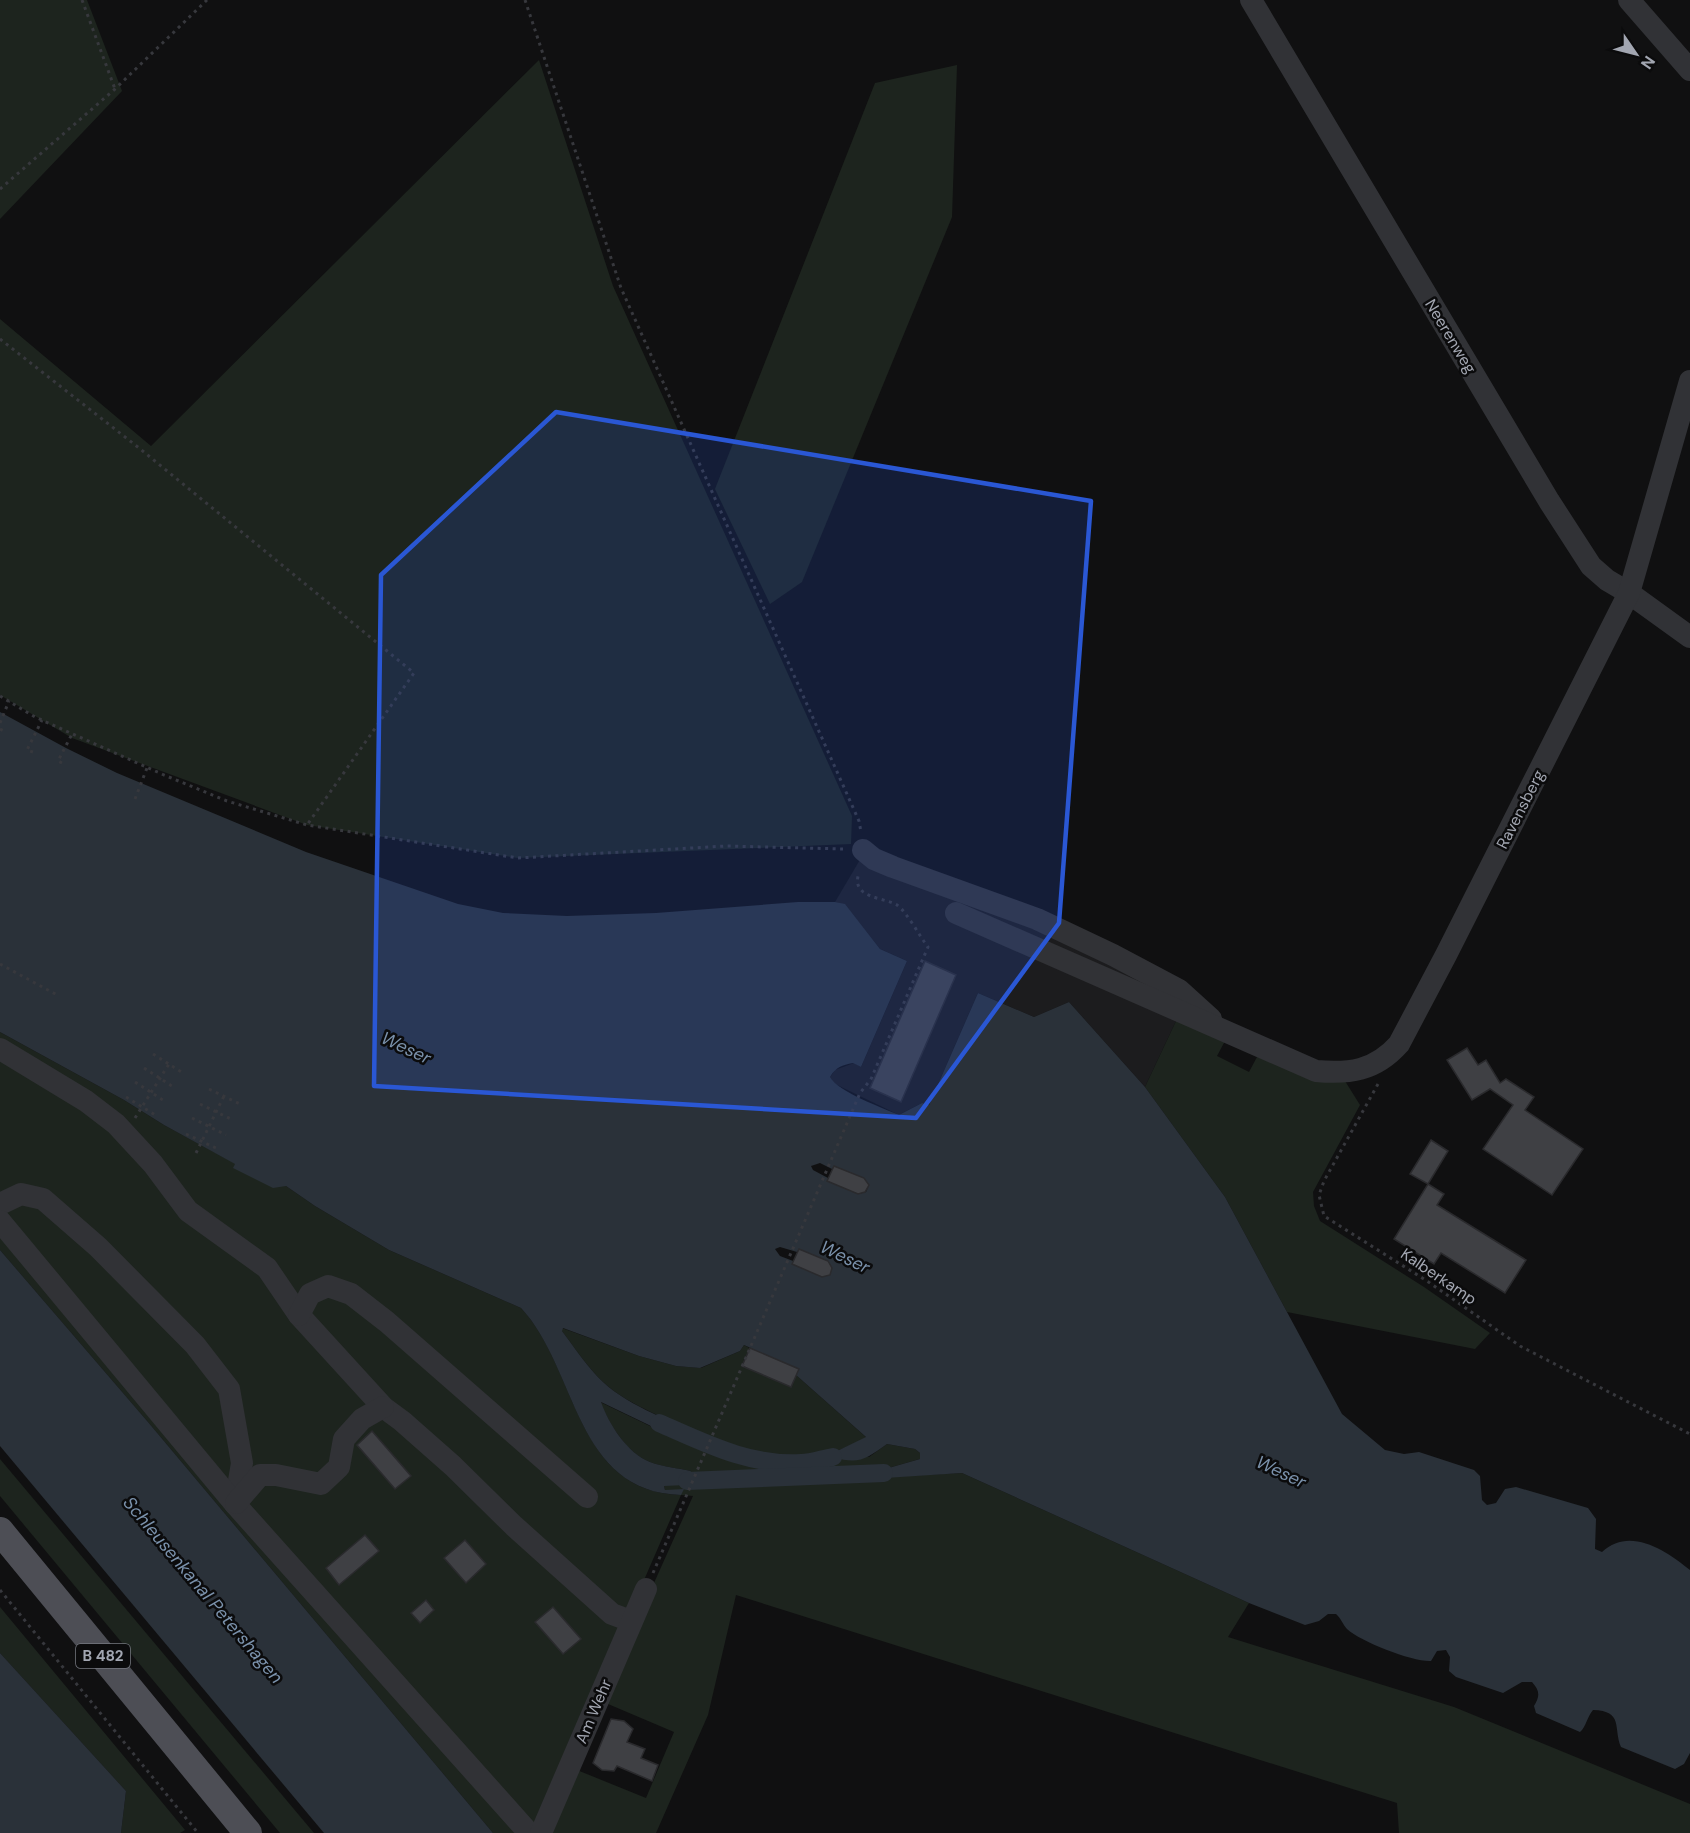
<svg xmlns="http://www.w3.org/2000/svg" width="1690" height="1833" viewBox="0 0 1690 1833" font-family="'DM Sans',sans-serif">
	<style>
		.built { fill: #1c1c1e }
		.green { fill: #1d241e }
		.water { fill: #2a3139; fill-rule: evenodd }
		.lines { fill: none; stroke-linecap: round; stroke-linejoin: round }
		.canal { stroke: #2a3139; stroke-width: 18 }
		.building { fill: #3f4044; stroke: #2a2a2d; stroke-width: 1.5 }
		.path { stroke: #37383d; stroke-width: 3; stroke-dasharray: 3 4.5; stroke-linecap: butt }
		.minor { stroke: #313236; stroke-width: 22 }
		.major { stroke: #4d4e55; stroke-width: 28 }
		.marked { fill: #2a57d4; fill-opacity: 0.2; stroke: #2a57d4; stroke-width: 4.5; stroke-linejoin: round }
		.labels { text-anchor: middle; stroke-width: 5; stroke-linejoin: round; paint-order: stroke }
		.shield { fill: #0b0b0c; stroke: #757880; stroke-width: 1.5 }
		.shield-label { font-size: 15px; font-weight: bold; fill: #a2a6b1 }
		.street-label { font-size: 16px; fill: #a2a6b1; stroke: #0b0b0c }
		.water-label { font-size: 18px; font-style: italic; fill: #7a91ab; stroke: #0b0b0c }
	</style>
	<rect width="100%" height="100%" fill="#101011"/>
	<path class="built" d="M861,858L1033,923L1163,989L1177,1019L1145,1087L1069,1002L1034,1017L978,993L929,1105L922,1103L899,1115L833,1083L830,1077L835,1070L854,1063L861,1067L907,961L880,949L845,905L835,902Z"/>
	<g class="green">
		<path d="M0,0H87L122,91L0,219Z"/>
		<path d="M539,60L613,286L852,816L851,844L518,858L307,825L72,738L0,695V319L151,446Z"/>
		<path d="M957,65L952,217L802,582L770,604L715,489L875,83Z"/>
		<path d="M1177,1019L1225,1041L1217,1056L1249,1072L1257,1057L1345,1081L1360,1105L1313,1192L1314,1206L1320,1221L1424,1287L1490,1333L1475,1349L1287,1312L1225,1197L1145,1087Z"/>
		<path d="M0,1032L124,1100L164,1125L236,1164L234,1167L286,1186L315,1206L389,1250L521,1308C578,1368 574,1492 681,1495L665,1490L664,1486L691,1471C678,1468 662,1467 650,1462C625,1452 610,1424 600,1402L700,1450L701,1448L657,1428L661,1418L706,1438L707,1437C674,1421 630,1407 603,1382C587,1367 575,1348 562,1331V1328L639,1356L676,1366L701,1368L740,1351L744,1345L796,1375L867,1438L837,1451L869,1457L887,1444L915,1449L920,1453V1459L885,1469V1477L962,1473L1249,1603L1228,1637L1454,1707L1690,1804V1833H1399L1397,1803L736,1595L708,1715L656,1833H545L572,1768L646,1798L674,1732L601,1701L693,1496L681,1495L534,1833H493L148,1422L0,1250Z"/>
		<path d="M0,1459L314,1833H280L0,1496Z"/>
		<path d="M0,1607L185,1830L180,1833H121L126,1791L0,1653Z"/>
	</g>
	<g class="water">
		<path d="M0,712L66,748L117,773L306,852L458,904L503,913L567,916L656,913L798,902H835L845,904L880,949L907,961L861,1067L853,1063C842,1065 836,1067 830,1077C838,1092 883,1108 899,1115L922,1103L929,1105L978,993L1034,1017L1069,1002L1145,1087L1225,1197L1342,1414L1385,1450L1404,1454L1419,1452L1474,1470L1480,1476L1482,1500L1487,1505L1496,1503L1505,1489L1516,1487L1588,1508L1596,1519L1595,1549L1602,1552C1629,1526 1666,1550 1690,1570V1753L1684,1764L1675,1769L1621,1747C1613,1728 1624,1711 1593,1710C1587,1717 1586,1727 1580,1732L1536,1713L1534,1706C1540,1696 1540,1691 1532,1682H1522L1503,1693L1456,1677L1449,1671L1450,1657L1446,1650L1437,1651L1431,1661C1413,1662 1361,1642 1347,1629C1343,1625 1341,1618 1336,1614H1328L1319,1621L1305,1625L1249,1603L962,1473L885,1478V1469L920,1459V1453L915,1449L887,1444C866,1459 859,1465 833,1457L837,1451L866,1437L796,1375L798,1369L744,1345L740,1351L700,1368L676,1366L639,1356L563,1328L562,1331C575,1348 587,1367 603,1382C631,1408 673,1421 707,1437L706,1438L661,1418L657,1428L702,1448L701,1450L601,1402C609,1424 627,1453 650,1462C663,1467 678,1468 691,1471L686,1485L664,1486L665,1490L684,1489L681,1495C574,1492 578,1369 521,1308L389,1250L315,1206L286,1186L273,1188L233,1168L235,1164L164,1125L124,1100L0,1032ZM820,1163L832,1169L834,1166L864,1178L869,1185L866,1192L858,1194L828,1181V1178L813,1170L811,1166ZM780,1247L797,1252L799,1249L828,1261L832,1268L830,1275L780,1256L775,1249Z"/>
		<path d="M0,1250L148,1422L493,1833H324L0,1446Z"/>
		<path d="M0,1653L126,1791L121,1833H0Z"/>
	</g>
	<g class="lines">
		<g class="canal">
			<path d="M659,1423C705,1443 749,1466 801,1463C811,1463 822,1459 833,1457"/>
			<path d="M687,1481L884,1473"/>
		</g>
	</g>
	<g class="building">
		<path d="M925,961L956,975L901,1102L870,1088Z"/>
		<path d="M1467,1048L1478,1065L1486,1060L1500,1083L1506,1079L1534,1097L1525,1110L1583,1149L1552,1195L1483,1149L1513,1105L1490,1089L1472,1100L1447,1060Z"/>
		<path d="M1431,1140L1448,1151L1428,1184L1410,1174Z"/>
		<path d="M834,1166L864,1178L869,1185L865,1192L858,1194L827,1181Z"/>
		<path d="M1428,1184L1444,1194L1437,1205L1526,1260L1505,1293L1441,1253L1434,1264L1394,1239Z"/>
		<path d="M799,1249L828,1261L832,1268L830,1275L822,1277L792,1264Z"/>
		<path d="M750,1348L799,1369L791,1387L742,1366Z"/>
		<path d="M372,1431L411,1476L395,1489L357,1445Z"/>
		<path d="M365,1535L379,1551L339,1585L326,1568Z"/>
		<path d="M465,1540L486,1564L466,1583L444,1558Z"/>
		<path d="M426,1600L434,1610L420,1623L411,1613Z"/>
		<path d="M553,1607L581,1639L563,1654L535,1622Z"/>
		<path d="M611,1719L624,1721L633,1729L627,1742L645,1749L641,1758L658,1765L652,1781L617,1766L614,1771L602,1770L593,1763Z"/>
	</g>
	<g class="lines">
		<g class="path">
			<path d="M82,0L115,89"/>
			<path d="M525,0L621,288L859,821L861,832"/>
			<path d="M0,189L115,89L207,0"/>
			<path d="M0,339L139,448L414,673L307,825"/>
			<path d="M0,696L35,717L164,775L227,801L307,825L518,858L726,846L843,849"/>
			<path d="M0,723L9,701"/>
			<path d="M0,729L4,731"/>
			<path d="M33,752L27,750L42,720"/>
			<path d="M62,763L58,761L72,734"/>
			<path d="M135,799L147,768"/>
			<path d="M0,964L59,996"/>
			<path d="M153,1054L183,1073"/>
			<path d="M144,1068L175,1088"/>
			<path d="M135,1082L166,1102"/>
			<path d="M1378,1084L1324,1181L1319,1195L1324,1216L1427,1281L1520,1346L1690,1434"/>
			<path d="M209,1089L240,1104"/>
			<path d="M126,1097L157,1116"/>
			<path d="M200,1104L233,1120"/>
			<path d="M135,1118L169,1064"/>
			<path d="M192,1118L226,1135"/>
			<path d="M186,1134L218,1149"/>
			<path d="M196,1153L224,1096"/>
			<path d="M653,1573L860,1093L871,1079L928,947C920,937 907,912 897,905C883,897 850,898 859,873"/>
			<path d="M0,1590L198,1833"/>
		</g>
		<g class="minor">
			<path d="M1251,0L1549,501L1591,566L1607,580L1629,593L1690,637"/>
			<path d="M1629,0L1690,70"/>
			<path d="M863,850L874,859L893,867L1037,919L1113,955L1179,990L1211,1019"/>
			<path d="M956,913L1316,1071C1349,1074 1375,1071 1399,1044L1446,955L1629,593L1690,381"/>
			<path d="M0,1049L86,1101L116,1124L153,1164L188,1211L267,1268L299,1315L383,1407L402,1421L453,1466L514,1526L612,1614L631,1621"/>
			<path d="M0,1204L21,1194L43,1199L98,1247L195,1345L229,1389L242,1463L235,1504"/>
			<path d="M0,1221L235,1504L529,1833"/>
			<path d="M299,1315L310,1294L328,1286L351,1294L387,1322L587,1497"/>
			<path d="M236,1503L260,1475H276L321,1484L339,1467L344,1439L362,1419L383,1407"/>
			<path d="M541,1833L646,1589"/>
		</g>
		<path class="major" d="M0,1531L248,1833"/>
	</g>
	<path class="marked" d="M556,412L1091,501L1059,923L916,1118L374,1086L381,575Z"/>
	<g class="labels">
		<rect class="shield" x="76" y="1644" width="54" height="24" rx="4.5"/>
		<g class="shield-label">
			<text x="103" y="1661">B 482</text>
		</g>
		<g class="street-label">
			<text transform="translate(1451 336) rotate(59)" y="6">Neerenweg</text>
			<text transform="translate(1520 809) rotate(-63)" y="6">Ravensberg</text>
			<text transform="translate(1439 1276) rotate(34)" y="6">Kalberkamp</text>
			<text transform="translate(593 1711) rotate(-67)" y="6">Am Wehr</text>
		</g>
		<g class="water-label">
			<text transform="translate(406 1048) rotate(25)" y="6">Weser</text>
			<text transform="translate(845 1257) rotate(26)" y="6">Weser</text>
			<text transform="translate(1281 1472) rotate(25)" y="6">Weser</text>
			<text transform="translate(203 1590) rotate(50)" y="6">Schleusenkanal Petershagen</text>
		</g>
	</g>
	<g transform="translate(1636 54) rotate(125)" stroke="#0b0b0c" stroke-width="4.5" paint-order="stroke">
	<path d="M0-4.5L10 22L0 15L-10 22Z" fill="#a2a6b1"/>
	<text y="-9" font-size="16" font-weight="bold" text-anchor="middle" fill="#a2a6b1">N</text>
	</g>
</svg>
